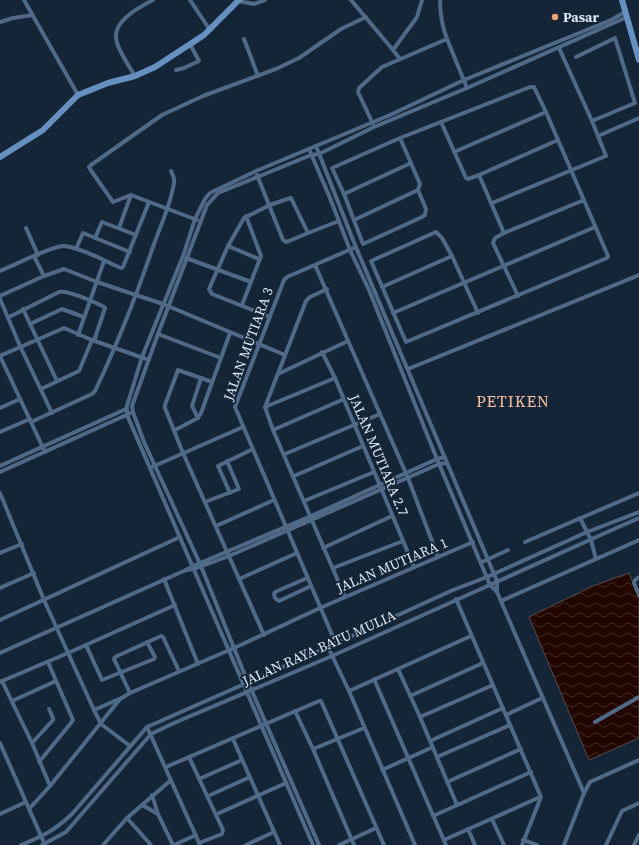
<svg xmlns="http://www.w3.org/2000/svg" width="639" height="845" viewBox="0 0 639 845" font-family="'Source Serif 4',serif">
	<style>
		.water { fill: url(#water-waves); stroke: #5a4a4a }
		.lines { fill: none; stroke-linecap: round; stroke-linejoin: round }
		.minor { stroke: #4f6987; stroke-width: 4 }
		.secondary { stroke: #6690c0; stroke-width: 6 }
		.poi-dot { fill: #efa378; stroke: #142537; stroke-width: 1.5 }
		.labels { text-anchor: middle; stroke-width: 4; stroke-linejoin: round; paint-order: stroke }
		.poi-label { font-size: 14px; font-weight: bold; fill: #dde8f5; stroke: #142537; text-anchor: start }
		.street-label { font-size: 14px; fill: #dde8f5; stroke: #142537 }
		.quarter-label { font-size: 16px; letter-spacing: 1px; fill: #fcc1a2; stroke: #142537 }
	</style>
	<defs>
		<pattern id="water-waves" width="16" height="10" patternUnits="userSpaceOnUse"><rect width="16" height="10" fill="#220700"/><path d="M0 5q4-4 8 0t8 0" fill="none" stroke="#422b26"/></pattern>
	</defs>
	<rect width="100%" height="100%" fill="#142537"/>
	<path class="water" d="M629,573L639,598V738L589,760L529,617L593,586Z"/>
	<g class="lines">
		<g class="minor">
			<path d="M24,0L78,95"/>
			<path d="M190,0L210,30"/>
			<path d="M351,0L393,50L417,17L422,0"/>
			<path d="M440,0C440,14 442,26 447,39"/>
			<path d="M238,1L254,4L265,0"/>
			<path d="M0,22L13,18L33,15"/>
			<path d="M244,39L258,76"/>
			<path d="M559,48L592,121"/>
			<path d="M393,50L400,59"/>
			<path d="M176,70L184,68L199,61L190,44"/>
			<path d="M135,76C129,66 121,55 117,43C110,22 138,8 153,0"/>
			<path d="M441,122L466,178L468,179L479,175L504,233L495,238L493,243L518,296"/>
			<path d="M373,124L358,92L359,88L382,67L447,39L467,88"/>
			<path d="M598,136L639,118"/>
			<path d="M400,138L420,184L418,190L426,209L425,215L420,218L363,244L344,194L332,168L400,138L530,87H534L546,112L608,256L607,258L406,342L371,261L436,232L442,238L452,256L478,313"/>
			<path d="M316,146L355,245L497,581V592"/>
			<path d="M309,149L330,198L350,250L369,290L437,459L490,585L497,592L584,793"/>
			<path d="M454,152L546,112"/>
			<path d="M257,175L283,240L286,242L289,241L308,233L291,198L287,199L270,205L244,218L228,246L209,289L212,294L270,317"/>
			<path d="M479,175L558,140"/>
			<path d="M344,194L411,163"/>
			<path d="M131,195L113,202L90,169L89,167L91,165L162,115L203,96L276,69L299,58L341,29L366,17"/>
			<path d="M492,203L606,156L592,121L635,103L615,38L576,57"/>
			<path d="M354,220L418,190"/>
			<path d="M26,228L38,255"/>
			<path d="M119,228L131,195L197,220"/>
			<path d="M308,233L339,221"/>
			<path d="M504,233L584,200"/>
			<path d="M95,238L102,222L136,235"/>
			<path d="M228,246L259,259"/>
			<path d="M76,249L83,233L130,252"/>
			<path d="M34,256L44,276"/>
			<path d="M186,258L251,282"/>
			<path d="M315,265L408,478L438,557"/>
			<path d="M0,271C15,265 49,247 63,246C78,246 107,262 121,268L123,267L149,202"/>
			<path d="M382,287L452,256"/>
			<path d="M327,289L310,297L306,301L265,407L273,430L345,597"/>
			<path d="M0,296L44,276L64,269L97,282L163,304L285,355"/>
			<path d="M0,299L20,346L52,413"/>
			<path d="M242,305L261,256L246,216"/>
			<path d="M23,309L57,381"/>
			<path d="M393,313L595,227"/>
			<path d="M9,317L59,292C67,290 95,302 104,307L105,308L94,341"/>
			<path d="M30,324L62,309L84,317"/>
			<path d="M158,334L221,358"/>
			<path d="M78,335L104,261"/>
			<path d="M322,352L335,378L414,567"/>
			<path d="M408,369L639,275"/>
			<path d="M278,374L348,341"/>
			<path d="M212,382L178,370L165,405V408L183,453L264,635"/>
			<path d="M41,389L79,371L92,340"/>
			<path d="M265,407L335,378"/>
			<path d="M0,408L20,399"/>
			<path d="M127,409V415L313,845"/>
			<path d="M198,418L192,406L201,378"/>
			<path d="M31,422L92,394L95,391C118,343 137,294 154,244C161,225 171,203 174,183C175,179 173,175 171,171"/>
			<path d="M175,430L198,418L201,413L230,333"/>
			<path d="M273,430L344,399"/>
			<path d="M0,432L30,419"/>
			<path d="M45,452L0,356L64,328L92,340L149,360"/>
			<path d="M285,454L380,414"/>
			<path d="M445,457L437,459L311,516L193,566L186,570L194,569L229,556L439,464L447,463"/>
			<path d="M0,466L126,409L142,357L183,256L195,219L205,199L210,193L256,171L390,115L464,80L611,20L625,12"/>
			<path d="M152,467L243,427"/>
			<path d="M0,472L133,412"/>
			<path d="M294,476L363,446"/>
			<path d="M0,493L44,600L94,710L101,724L130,746"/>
			<path d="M230,493L218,466L253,449"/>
			<path d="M304,501L374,472"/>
			<path d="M205,502L239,489L227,461"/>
			<path d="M580,518L591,540L596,559"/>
			<path d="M216,526L274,500"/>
			<path d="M525,542L639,493"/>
			<path d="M323,548L392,516"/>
			<path d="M0,553L22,544"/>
			<path d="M482,562L508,550"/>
			<path d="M333,568L403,541"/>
			<path d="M639,577L635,580L634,583L639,595"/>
			<path d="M307,578L275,592L274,594L275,598L279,601L311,586"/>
			<path d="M164,579L198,664"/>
			<path d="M239,579L297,553"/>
			<path d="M0,588L34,573"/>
			<path d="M456,599L541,797L522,845"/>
			<path d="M501,601L639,540"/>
			<path d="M0,620L180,537"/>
			<path d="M336,644L235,407L284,280L287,277L356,247"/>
			<path d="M86,645L102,680L154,659L155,657L147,642"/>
			<path d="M328,647L349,691L415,845"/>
			<path d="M0,653L186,570"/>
			<path d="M398,669L420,717L457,805"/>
			<path d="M374,679L446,845"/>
			<path d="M2,681L32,743L50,786"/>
			<path d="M0,682L68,653L175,605"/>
			<path d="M349,691L471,636"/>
			<path d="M130,693L114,659L115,657L161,636L163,637L179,671"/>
			<path d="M410,696L483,663"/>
			<path d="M12,701L56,681"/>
			<path d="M94,710L119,699"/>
			<path d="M295,711L313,749L354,845"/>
			<path d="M506,715L542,698"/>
			<path d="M420,717L493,685"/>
			<path d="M595,722L639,697"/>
			<path d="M147,727L200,845"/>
			<path d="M233,739L280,845"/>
			<path d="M430,741L503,708"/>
			<path d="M0,743L45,845"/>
			<path d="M32,743L53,720V718L49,709"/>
			<path d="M313,749L364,728"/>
			<path d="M189,757L223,830L222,834L199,843"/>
			<path d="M437,757L510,725"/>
			<path d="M39,762L71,723L73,720L48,662"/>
			<path d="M166,767L319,701H321L384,845"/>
			<path d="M382,770L433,747"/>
			<path d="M199,779L242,760"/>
			<path d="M447,782L521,749"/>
			<path d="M152,795L158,814L173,845"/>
			<path d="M208,796L250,777"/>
			<path d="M142,805L158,814"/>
			<path d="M29,809L50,786L120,699L130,693L234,648L320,608L473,542"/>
			<path d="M0,814L26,802"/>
			<path d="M217,814L286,783"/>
			<path d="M433,816L531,772"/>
			<path d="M127,818L151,845"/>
			<path d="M492,819L504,845"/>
			<path d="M468,829L475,845"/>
			<path d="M444,840L540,797"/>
			<path d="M523,840L537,845"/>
			<path d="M21,845C43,836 54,831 72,814L147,727L328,647L453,590L487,577L587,532L639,512"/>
			<path d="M42,845L66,832L151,734L174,723L332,656L614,529L639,518"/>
			<path d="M103,845L127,818L171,780"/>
			<path d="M174,845L196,835"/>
			<path d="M246,845L274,832"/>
			<path d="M319,845L244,673L201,566L144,442L133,412L132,406L158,334L207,205L218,193L311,155L319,154L374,127L467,88L627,17"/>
			<path d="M339,845L376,828"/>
			<path d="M564,845L584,793L590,782L639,760"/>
			<path d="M606,845L622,811L639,803"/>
			<path d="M634,845L639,835"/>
		</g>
		<g class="secondary">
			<path d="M622,0L639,60"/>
			<path d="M0,157L43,130L78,95L108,83L135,76L155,67L204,35L239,0"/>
		</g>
	</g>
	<circle class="poi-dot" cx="555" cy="17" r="4"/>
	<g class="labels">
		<g class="poi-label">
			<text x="563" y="22">Pasar</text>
		</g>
		<g class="street-label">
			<text transform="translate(248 344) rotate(-70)" y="5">JALAN MUTIARA 3</text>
			<text transform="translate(379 455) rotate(67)" y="5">JALAN MUTIARA 2.7</text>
			<text transform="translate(392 565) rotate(-23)" y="5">JALAN MUTIARA 1</text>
			<text transform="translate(319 648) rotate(-24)" y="5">JALAN RAYA BATU MULIA</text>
		</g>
		<g class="quarter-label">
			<text x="513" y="407">PETIKEN</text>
		</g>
	</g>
</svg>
